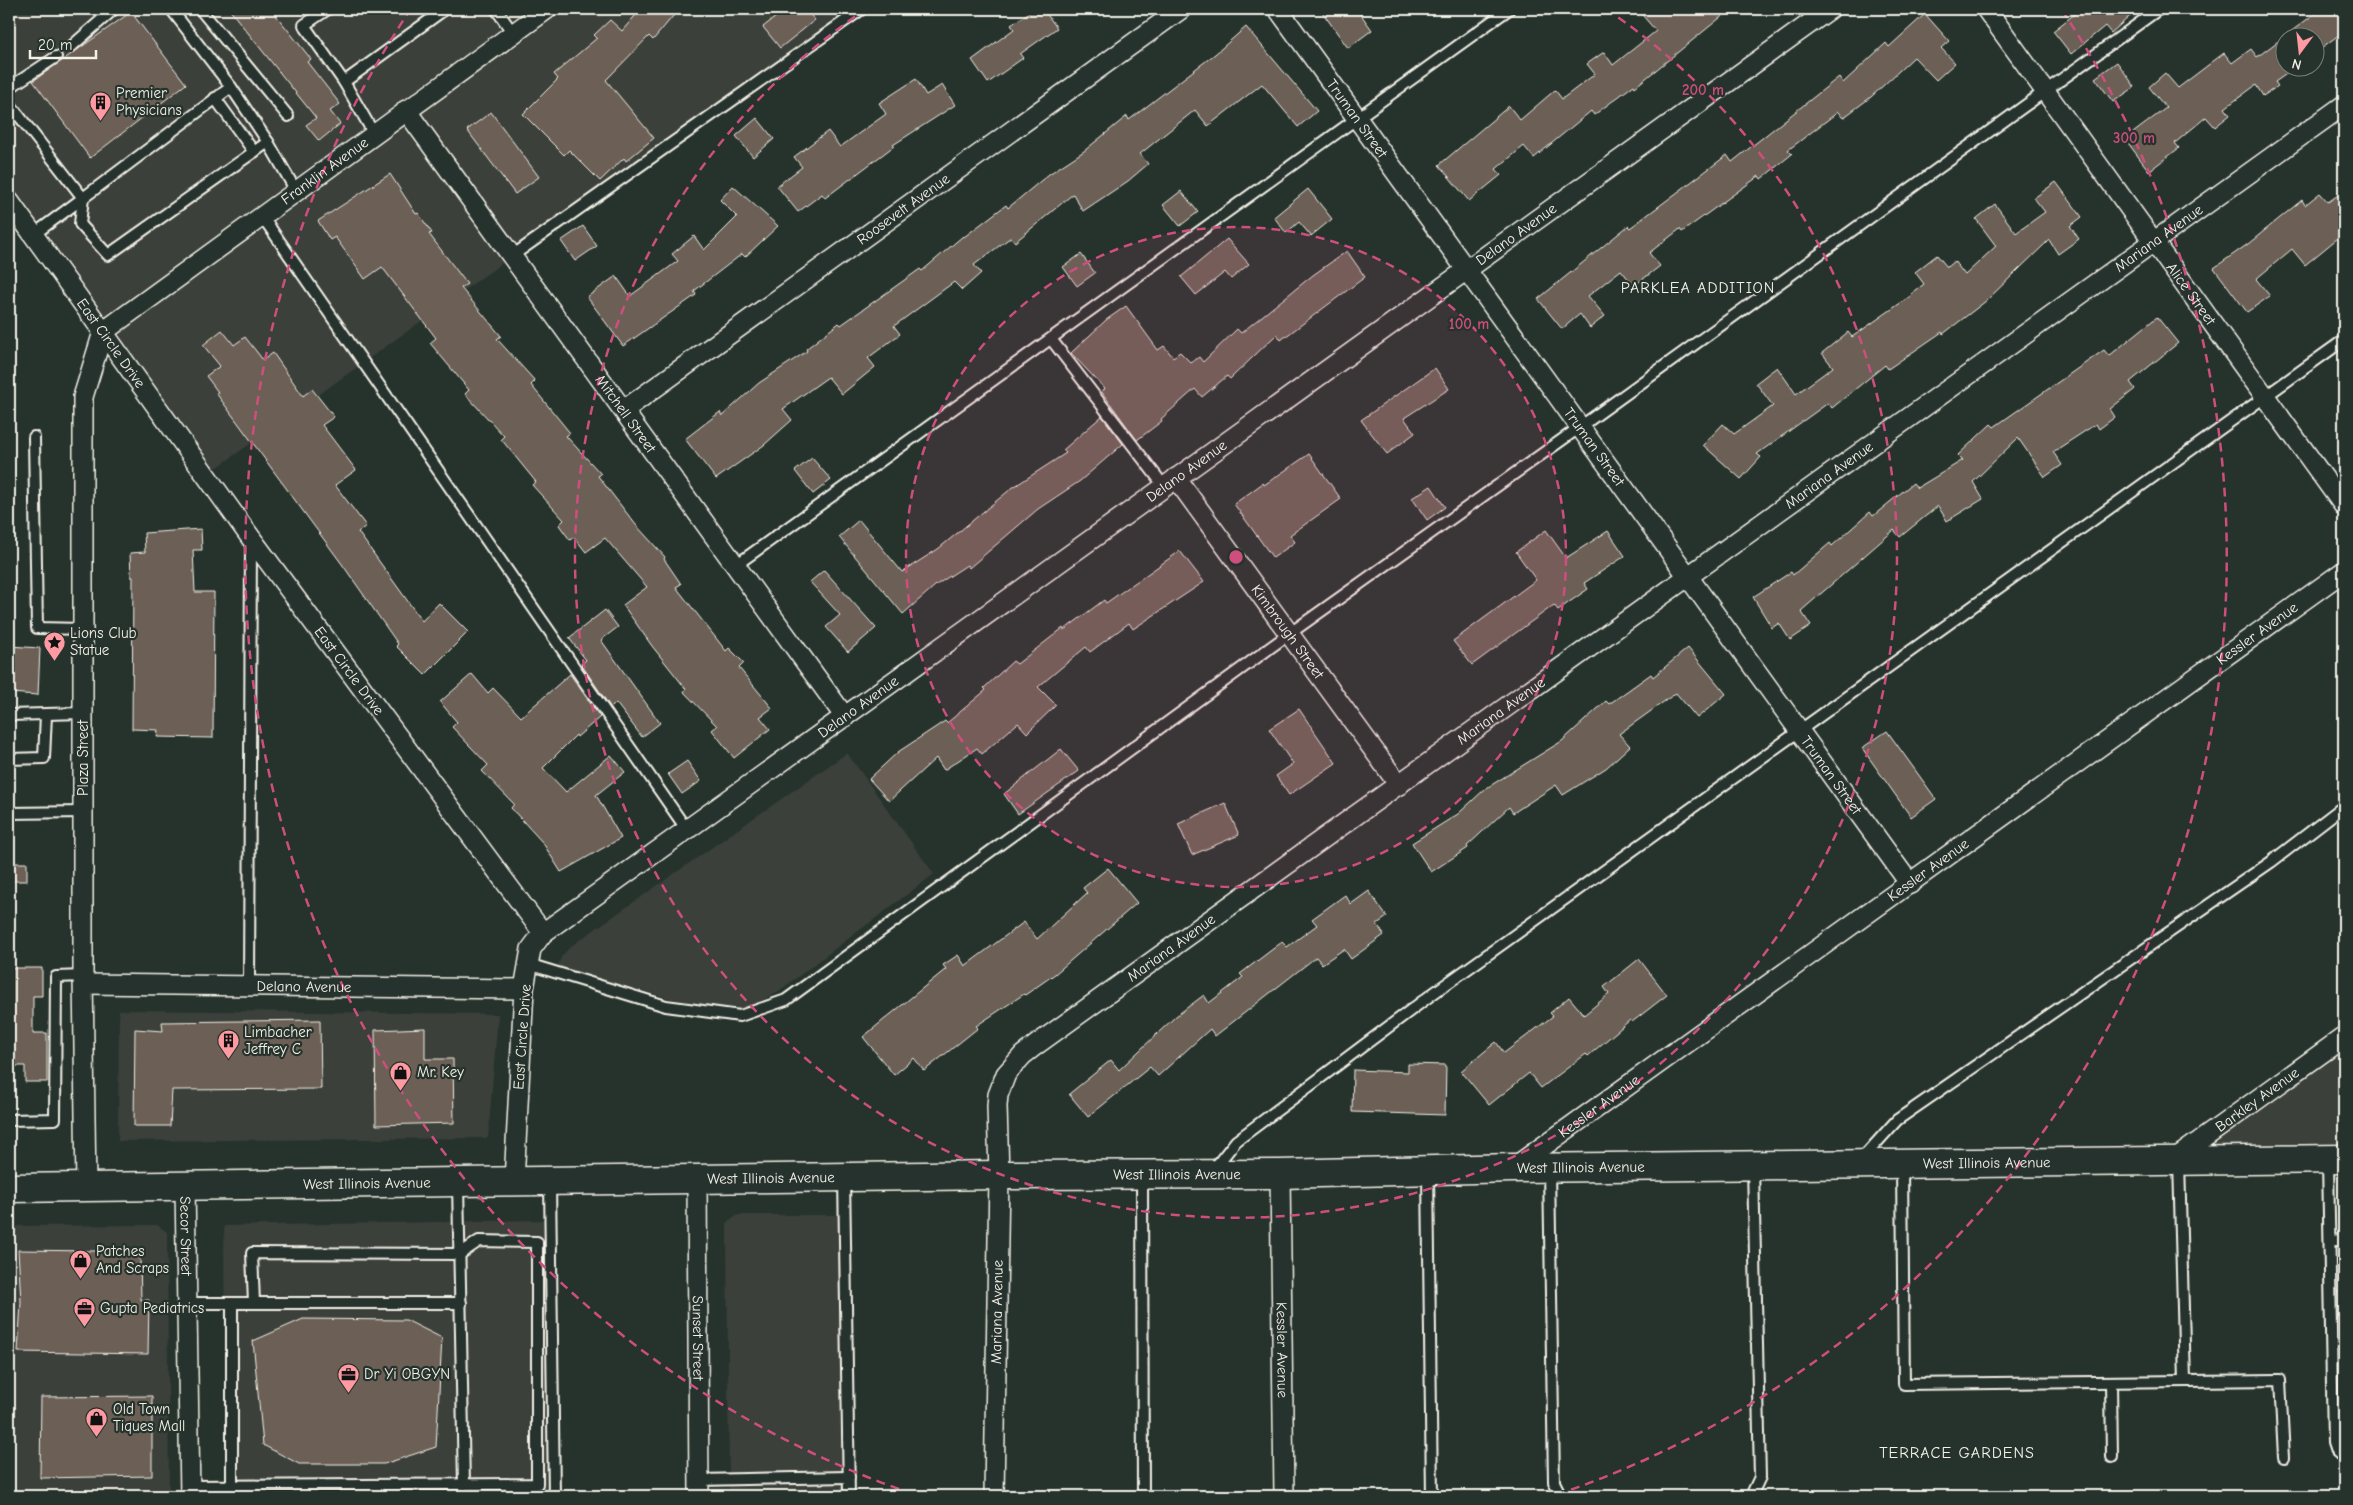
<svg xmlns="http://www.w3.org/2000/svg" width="2353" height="1505" viewBox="0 0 2353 1505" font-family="'Comic Neue',sans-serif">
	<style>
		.built { fill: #3b403a }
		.building { fill: #6c6057; stroke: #f4f1e8 }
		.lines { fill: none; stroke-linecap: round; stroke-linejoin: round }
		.lane-casing { stroke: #f4f1e8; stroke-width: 14 }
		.street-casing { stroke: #f4f1e8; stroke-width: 22 }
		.secondary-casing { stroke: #f4f1e8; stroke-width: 31 }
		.lane { stroke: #26332d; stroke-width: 10 }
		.street { stroke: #26332d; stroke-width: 19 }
		.secondary { stroke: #26332d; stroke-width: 28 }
		.ring { fill: none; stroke: #ce4e7e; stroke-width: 2.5; stroke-dasharray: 9 6 }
		.labels { text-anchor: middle; stroke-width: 4.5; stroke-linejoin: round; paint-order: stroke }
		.poi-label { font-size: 15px; fill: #f4f1e8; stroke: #26332d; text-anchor: start }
		.street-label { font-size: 15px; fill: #f4f1e8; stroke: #26332d }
		.neighbourhood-label { font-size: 16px; letter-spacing: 1px; fill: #f4f1e8; stroke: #26332d }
		.centre { fill: #ce4e7e; stroke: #26332d; stroke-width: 2.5 }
		.ring-label { font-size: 15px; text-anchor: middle; font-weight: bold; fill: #ce4e7e; stroke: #26332d; stroke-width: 4.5; stroke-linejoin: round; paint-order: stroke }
	</style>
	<rect width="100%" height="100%" fill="#26332d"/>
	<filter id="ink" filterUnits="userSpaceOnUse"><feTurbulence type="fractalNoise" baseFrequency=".02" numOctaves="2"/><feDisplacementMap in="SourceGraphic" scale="10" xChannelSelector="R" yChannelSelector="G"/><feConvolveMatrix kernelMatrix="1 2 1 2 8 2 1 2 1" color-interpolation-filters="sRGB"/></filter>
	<g filter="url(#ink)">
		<g class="built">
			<path d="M9,9H856L204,477L9,194Z"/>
			<path d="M847,753L934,874L779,991L739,1013L715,1011L557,967L562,956L571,946Z"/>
			<path d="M119,1010L498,1014L488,1138L118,1141Z"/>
			<path d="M2344,1037V1165L2209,1166L2195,1144Z"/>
			<path d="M738,1215H843L842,1496H729L727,1223Z"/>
			<path d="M548,1220L549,1496H226L224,1226Z"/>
			<path d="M157,1225L167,1232L169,1496H9V1226Z"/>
		</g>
		<g class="building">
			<path d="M229,9H271L311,59L307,62L340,104L330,111L340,124L319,141L306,125L316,118Z"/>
			<path d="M641,9H679L653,40L649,36L606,80L654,138L626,161L624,158L600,181L569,150L564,155L523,114L558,79L554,74L597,38L594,35L610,20L622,31Z"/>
			<path d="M786,9H805L815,20L780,48L763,27Z"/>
			<path d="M1034,9H1043L1057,28L1020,54L1023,58L988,83L972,60L1014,29L1011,25Z"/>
			<path d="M1320,9H1357L1372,30L1348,48Z"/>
			<path d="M1637,9H1731L1635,87L1634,85L1594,115L1591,111L1534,158L1524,146L1496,169L1501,175L1469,201L1439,165L1509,106L1520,120L1555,90L1562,99L1595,74L1587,64L1604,52L1613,65L1656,31Z"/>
			<path d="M2081,9H2138L2111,33L2105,26L2071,54L2053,31Z"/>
			<path d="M2321,9H2344V31L2316,52V38H2286V68H2295L2275,82L2278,86L2263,96L2256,85L2225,108L2230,115L2215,127L2206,117L2175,143L2179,148L2149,171L2125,139L2166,108L2149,87L2165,73L2178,88L2224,53L2232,63L2251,49L2257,57Z"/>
			<path d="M131,12L186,84L90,158L33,81Z"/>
			<path d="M1925,14L1949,41L1941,48L1955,63L1936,80L1914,57L1871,97L1843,118L1838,112L1788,150L1792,154L1761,179L1759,176L1682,232L1680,229L1649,253L1660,266L1634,286L1621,270L1588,296L1605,316L1590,328L1580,314L1562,329L1538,299L1628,226L1630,228L1727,155L1732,162L1839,77L1843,83L1886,43L1889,47Z"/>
			<path d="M1246,27L1317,111L1298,127L1262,84L1208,126L1195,110L1140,154L1148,164L1128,181L1083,211L1073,194L1015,242L1011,237L974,265L981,273L962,290L954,282L894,326L900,334L868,358L875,367L842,394L828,377L783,409L792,420L764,445L716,479L685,439L720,412L722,416L759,383L807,351L806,349L839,323L841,325L920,269L922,271L963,236L964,237L1006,205L1008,208L1049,174L1084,151L1127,116L1129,120L1215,54Z"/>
			<path d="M2117,62L2135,87L2113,102L2095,78Z"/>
			<path d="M916,79L926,95L942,85L955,105L893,145L894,146L825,198L822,194L798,212L777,186L802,167L794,157L828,131L840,147L886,114L879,103Z"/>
			<path d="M491,112L539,177L515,194L467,130Z"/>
			<path d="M757,118L774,139L753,157L736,136Z"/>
			<path d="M390,174L416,214L418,213L432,233L429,234L467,284L461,288L501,336L497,339L535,381L531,385L570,433L566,436L601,474L598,476L636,525L665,557L664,559L681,584L676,587L726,651L729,648L744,663L739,668L772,708L760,717L770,729L734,758L712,730L717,726L684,692L686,689L652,646L623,605L647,587L605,538L586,552L574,537L570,540L559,525L564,520L532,485L536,482L501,439L504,436L465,394L469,390L430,343L436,338L382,267L365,279L335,237L330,240L318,221Z"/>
			<path d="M2056,182L2082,217L2070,226L2079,239L2058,254L2049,240L1986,301L1943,334L1942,332L1888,369L1885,365L1832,408L1828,403L1757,454L1761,457L1741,479L1703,445L1723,424L1734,434L1773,406L1756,383L1777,367L1796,394L1833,367L1822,353L1848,332L1852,337L1912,295L1911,294L1924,284L1915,272L1937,255L1947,267L1954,261L1965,275L1996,246L1976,219L1995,204L2016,233L2045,212L2034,198Z"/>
			<path d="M733,186L778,226L745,257L742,254L694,291L696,295L623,346L587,297L616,276L630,296L678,261L672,254L694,236L704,250L737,217L720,200Z"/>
			<path d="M1308,189L1332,219L1311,236L1299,222L1286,233L1274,217Z"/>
			<path d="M1181,191L1198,212L1180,226L1163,205Z"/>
			<path d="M2344,191V233L2305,265L2292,249L2256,279L2270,296L2247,312L2214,268L2248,244L2302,200L2305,205L2320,193L2328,202Z"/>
			<path d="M583,226L597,246L575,261L561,241Z"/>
			<path d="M1227,239L1249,264L1231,279L1225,272L1196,295L1181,277Z"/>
			<path d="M1347,251L1365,277L1281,340L1277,334L1230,379L1227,376L1202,397L1195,389L1161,419L1162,421L1137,440L1101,391L1105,389L1071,353L1106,320L1126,306L1158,350L1164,346L1173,357L1180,352L1191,363L1199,357L1203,362L1237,329L1241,333L1313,275Z"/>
			<path d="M1081,254L1095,273L1077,286L1063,267Z"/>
			<path d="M2157,317L2178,343L2130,382L2135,389L2110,409L2115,417L2099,429L2096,424L2053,452L2062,465L2045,477L2018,438L1973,482L1983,499L1947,521L1938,506L1900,537L1894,530L1801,611L1811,626L1790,640L1779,623L1772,628L1753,597L1791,572L1793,575L1830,543L1832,546L1870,512L1873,516L1913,483L1917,488L1963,460L1958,455L1991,424L1994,427L2104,350L2109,356Z"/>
			<path d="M222,330L234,345L245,337L263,360L273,353L303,396L312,389L334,417L322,425L356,470L335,485L366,526L358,532L422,621L439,603L468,632L425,675L396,646L398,644L342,564L216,393L218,392L206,376L220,366L203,345Z"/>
			<path d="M1435,368L1449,389L1404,418L1415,433L1387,454L1361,420Z"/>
			<path d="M1102,416L1123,444L1080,481L1038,509L969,568L967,565L936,585L903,614L839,537L859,520L902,572L938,549L1012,488L1066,453L1063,450Z"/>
			<path d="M1309,454L1341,499L1290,535L1295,542L1273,558L1234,504L1263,483L1264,485Z"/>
			<path d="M812,458L831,480L813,494L795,471Z"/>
			<path d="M1431,486L1445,507L1427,520L1412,498Z"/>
			<path d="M201,529L202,550H193L195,592H214L213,738L157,737L158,730L132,729L133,577H131L130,553L145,552L144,533Z"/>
			<path d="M1546,530L1566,558L1608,531L1625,556L1584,583L1588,589L1558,610L1554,605L1472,665L1453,641L1536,580L1516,552Z"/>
			<path d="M1180,551L1204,582L1133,629L1129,623L1090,652L1086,647L1038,687L1056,705L1027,733L1018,723L982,754L977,748L944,770L936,758L889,801L869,779L898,752L945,721L947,723L986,690L984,688L1013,661L1017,664L1063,628L1064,630L1104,600L1106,603Z"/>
			<path d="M824,570L876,628L848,652L826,627L840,615L810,582Z"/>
			<path d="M605,610L618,627L601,640L660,723L642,737L616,703L611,708L581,664L586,660L569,638Z"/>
			<path d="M9,646L40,648L38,695L9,693Z"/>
			<path d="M1688,648L1726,694L1697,718L1676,693L1619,734L1630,746L1606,768L1563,795L1556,785L1513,813L1509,807L1467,846L1468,848L1431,872L1412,843L1458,814L1485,789L1562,741L1606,701L1609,704L1651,674L1653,677Z"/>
			<path d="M472,674L488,693L493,688L521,717L570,674L600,717L577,737L576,735L543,768L566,792L611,755L625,772L596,795L621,838L561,872L543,843L511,808L514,804L482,771L488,765L452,727L457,722L440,702Z"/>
			<path d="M1299,709L1336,763L1289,795L1276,776L1293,764L1269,729Z"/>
			<path d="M1887,731L1936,799L1911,817L1862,748Z"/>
			<path d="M1061,749L1079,771L1018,814L1004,794Z"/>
			<path d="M687,761L701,781L682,794L668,774Z"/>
			<path d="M1225,803L1239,835L1192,855L1178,824Z"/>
			<rect x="9" y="863" width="18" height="18"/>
			<path d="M1108,868L1137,903L1055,974L1025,995L1024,994L976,1026L978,1028L924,1071L914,1058L894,1075L863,1037L946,969L943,965L958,955L965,966L1024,922L1037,939L1087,893L1083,888Z"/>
			<path d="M1369,891L1387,917L1377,924L1384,935L1351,959L1344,949L1322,964L1316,957L1215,1036L1210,1029L1158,1076L1150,1067L1088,1117L1069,1094L1111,1060L1119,1070L1176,1016L1204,995L1209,1003L1243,977L1240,974L1282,942L1287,947L1317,925L1312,919L1345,895L1351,904Z"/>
			<path d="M1639,959L1667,995L1632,1022L1630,1020L1588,1056L1586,1054L1541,1088L1529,1073L1489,1105L1461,1071L1496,1042L1504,1053L1553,1016L1550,1013L1569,997L1584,1015L1609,994L1604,987Z"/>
			<path d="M9,968H42V996H33V1033H47V1082H25V1066H12V1054H9Z"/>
			<path d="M320,1020L321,1089L172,1090L170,1126H134L135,1029L163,1031L162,1022Z"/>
			<path d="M425,1028V1059H453L454,1123L376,1125L375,1030Z"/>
			<path d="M1408,1064L1446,1065L1445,1115L1352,1112L1353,1070L1408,1072Z"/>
			<path d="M18,1250L95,1251L140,1258L141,1300H149L148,1354L18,1352L21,1302Z"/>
			<path d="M303,1319L406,1320L442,1338L436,1447L384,1464H299L263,1445L253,1341Z"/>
			<path d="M152,1396V1476L40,1478L41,1397Z"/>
		</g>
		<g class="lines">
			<defs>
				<g id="lane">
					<path d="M171,9L231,87"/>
					<path d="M200,9L288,116"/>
					<path d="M328,9L304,25L344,82L374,134"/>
					<path d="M496,9L513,33"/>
					<path d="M73,45L114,9"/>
					<path d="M344,82L445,9"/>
					<path d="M9,88L56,57"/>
					<path d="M215,98L254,152"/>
					<path d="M9,103L83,198L231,87L268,142L296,191"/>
					<path d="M83,198L80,224L108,255L268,142"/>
					<path d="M262,216L687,830"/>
					<path d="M33,235L83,198"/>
					<path d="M512,256L862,9"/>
					<path d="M1051,339L1164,486"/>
					<path d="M34,437L37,628L83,629"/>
					<path d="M736,565L1509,9"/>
					<path d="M9,715L83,713"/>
					<path d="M9,759L44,758L46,715"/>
					<path d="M9,813L84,812"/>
					<path d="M528,964L666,1006L740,1016L786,1000L1289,634L1580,427L2159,9"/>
					<path d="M249,987L251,540"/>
					<path d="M9,1120L55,1119L56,977L83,976"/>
					<path d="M2328,1160L2333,1443L2336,1452L2344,1459"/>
					<path d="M1860,1161L1897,1120L2271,862L2344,806"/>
					<path d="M2179,1162L2185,1381"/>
					<path d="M1902,1166L1904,1384L2280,1380L2284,1458"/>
					<path d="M1549,1169L1554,1482L1561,1496"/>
					<path d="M1213,1170L1236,1141L1431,995L2344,340"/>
					<path d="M1428,1172L1432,1496"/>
					<path d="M1142,1176L1143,1496"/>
					<path d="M844,1178L849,1496"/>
					<path d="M550,1182L554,1496"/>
					<path d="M458,1184L464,1485"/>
					<path d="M2330,1241L2344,1240"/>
					<path d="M186,1303H461"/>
					<path d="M2111,1382L2112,1457"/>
					<path d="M699,1480L849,1477"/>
					<path d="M190,1486L537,1484V1242L479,1241L460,1254L252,1253L254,1303"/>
					<path d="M232,1486V1303"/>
					<path d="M1751,1496L1760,1477L1753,1167"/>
				</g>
				<g id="street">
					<path id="s1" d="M1278,9L1910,884"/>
					<path id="s2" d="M1986,9L2344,506"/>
					<path id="s3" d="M406,110L845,717"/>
					<path id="s4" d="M9,201L251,538L543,933L531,949L524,989L514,1182"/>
					<path id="s5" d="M624,410L1181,9"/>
					<path id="s6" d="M1176,478L1399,785"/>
					<path id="s7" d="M543,933L1830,9"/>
					<path id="s8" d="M84,984L524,989"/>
					<path id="s9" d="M2172,1161L2344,1037"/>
					<path id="s10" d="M1513,1168L2344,571"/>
					<path id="s11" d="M1280,1174L1284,1496"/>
					<path id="s12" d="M697,1180L699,1496"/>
					<path id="s13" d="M185,1186L190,1496"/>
					<path id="s14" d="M86,1187L83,976V397L103,332L547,9"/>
					<path id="s15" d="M994,1496L999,1175L997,1106L998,1095L1006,1074L1023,1055L1036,1045L2344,105"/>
				</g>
				<g id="secondary">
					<path id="s16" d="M9,1188L999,1175L1280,1174L1513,1168L2344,1159"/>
				</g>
			</defs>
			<use href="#lane" class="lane-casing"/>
			<use href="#street" class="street-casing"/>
			<use href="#secondary" class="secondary-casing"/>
			<use href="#lane" class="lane"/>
			<use href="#street" class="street"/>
			<use href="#secondary" class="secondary"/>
		</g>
	</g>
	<circle cx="1236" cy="557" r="330" fill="#ce4e7e" fill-opacity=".12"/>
	<g class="ring">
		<circle cx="1236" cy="557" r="330"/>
		<path d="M1606 9A661 661 0 1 1 866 9"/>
		<path d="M913 1494A991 991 0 0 1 410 10M2062 10A991 991 0 0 1 1559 1494"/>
	</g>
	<defs>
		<symbol id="building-pin" viewBox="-11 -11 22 30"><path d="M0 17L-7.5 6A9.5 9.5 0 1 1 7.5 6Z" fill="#ff9aa2" stroke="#26332d"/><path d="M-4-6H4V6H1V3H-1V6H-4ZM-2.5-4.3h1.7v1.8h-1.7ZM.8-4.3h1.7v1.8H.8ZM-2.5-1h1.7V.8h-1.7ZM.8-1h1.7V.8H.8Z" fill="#111"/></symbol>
		<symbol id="sight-pin" viewBox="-11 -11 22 30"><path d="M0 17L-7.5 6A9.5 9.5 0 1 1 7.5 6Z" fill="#ff9aa2" stroke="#26332d"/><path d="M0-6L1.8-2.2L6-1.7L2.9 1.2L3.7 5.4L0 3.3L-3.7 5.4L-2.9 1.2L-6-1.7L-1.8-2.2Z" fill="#111"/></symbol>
		<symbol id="shop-pin" viewBox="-11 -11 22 30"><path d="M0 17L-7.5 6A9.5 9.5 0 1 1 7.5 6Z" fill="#ff9aa2" stroke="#26332d"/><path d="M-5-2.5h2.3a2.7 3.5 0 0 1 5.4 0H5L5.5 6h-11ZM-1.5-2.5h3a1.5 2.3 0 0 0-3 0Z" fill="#111"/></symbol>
		<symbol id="office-pin" viewBox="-11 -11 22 30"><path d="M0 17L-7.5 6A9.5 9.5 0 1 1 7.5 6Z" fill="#ff9aa2" stroke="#26332d"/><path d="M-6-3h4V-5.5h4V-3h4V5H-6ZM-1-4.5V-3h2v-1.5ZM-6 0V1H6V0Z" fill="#111"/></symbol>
	</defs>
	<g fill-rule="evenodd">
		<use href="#building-pin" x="88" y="90" width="25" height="34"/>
		<use href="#sight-pin" x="42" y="630" width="25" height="34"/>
		<use href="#building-pin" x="216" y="1028" width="25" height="34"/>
		<use href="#shop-pin" x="388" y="1060" width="25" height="34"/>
		<use href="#shop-pin" x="68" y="1248" width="25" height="34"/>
		<use href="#office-pin" x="72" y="1296" width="25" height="34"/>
		<use href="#office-pin" x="336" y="1362" width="25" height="34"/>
		<use href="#shop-pin" x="84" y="1406" width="25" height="34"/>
	</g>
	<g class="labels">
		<g class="poi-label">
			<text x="116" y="98">Premier<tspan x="116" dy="17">Physicians</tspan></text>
			<text x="70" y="638">Lions Club<tspan x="70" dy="17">Statue</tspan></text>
			<text x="244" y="1037">Limbacher<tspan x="244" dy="17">Jeffrey C</tspan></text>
			<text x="417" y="1077">Mr. Key</text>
			<text x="96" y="1256">Patches<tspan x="96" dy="17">And Scraps</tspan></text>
			<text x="100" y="1313">Gupta Pediatrics</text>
			<text x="364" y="1379">Dr Yi OBGYN</text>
			<text x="113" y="1414">Old Town<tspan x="113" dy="17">Tiques Mall</tspan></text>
		</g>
		<g class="street-label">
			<text dy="5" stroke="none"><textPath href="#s1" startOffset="135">Truman Street</textPath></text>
			<text dy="5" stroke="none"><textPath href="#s14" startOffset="1132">Franklin Avenue</textPath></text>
			<text dy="5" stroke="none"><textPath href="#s5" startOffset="344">Roosevelt Avenue</textPath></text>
			<text dy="5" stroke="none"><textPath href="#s7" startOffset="1198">Delano Avenue</textPath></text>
			<text dy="5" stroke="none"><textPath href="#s15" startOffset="1848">Mariana Avenue</textPath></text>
			<text dy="5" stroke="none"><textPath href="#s2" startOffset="351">Alice Street</textPath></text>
			<text dy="5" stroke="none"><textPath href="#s4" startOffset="175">East Circle Drive</textPath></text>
			<text dy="5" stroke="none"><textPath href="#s3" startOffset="375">Mitchell Street</textPath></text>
			<text dy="5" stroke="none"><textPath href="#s1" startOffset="540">Truman Street</textPath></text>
			<text dy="5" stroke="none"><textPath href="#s7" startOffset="792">Delano Avenue</textPath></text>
			<text dy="5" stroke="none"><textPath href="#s15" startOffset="1442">Mariana Avenue</textPath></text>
			<text dy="5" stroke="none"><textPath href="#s6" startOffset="190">Kimbrough Street</textPath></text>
			<text dy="5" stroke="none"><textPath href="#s10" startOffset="916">Kessler Avenue</textPath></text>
			<text dy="5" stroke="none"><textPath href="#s4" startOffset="580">East Circle Drive</textPath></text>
			<text dy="5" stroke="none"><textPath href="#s7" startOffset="388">Delano Avenue</textPath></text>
			<text dy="5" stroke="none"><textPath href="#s15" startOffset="1038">Mariana Avenue</textPath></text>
			<text transform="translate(83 758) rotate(-90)" y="5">Plaza Street</text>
			<text dy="5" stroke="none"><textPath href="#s1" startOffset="945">Truman Street</textPath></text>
			<text dy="5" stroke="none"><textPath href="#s10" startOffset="511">Kessler Avenue</textPath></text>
			<text dy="5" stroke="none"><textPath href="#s15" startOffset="632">Mariana Avenue</textPath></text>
			<text dy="5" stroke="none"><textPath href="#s8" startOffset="220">Delano Avenue</textPath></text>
			<text transform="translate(522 1037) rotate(-86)" y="5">East Circle Drive</text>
			<text dy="5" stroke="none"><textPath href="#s9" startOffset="105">Barkley Avenue</textPath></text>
			<text dy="5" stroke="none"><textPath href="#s10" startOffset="106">Kessler Avenue</textPath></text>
			<text dy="5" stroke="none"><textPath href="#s16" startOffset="1978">West Illinois Avenue</textPath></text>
			<text dy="5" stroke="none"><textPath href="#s16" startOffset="1572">West Illinois Avenue</textPath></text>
			<text dy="5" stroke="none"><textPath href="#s16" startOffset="1168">West Illinois Avenue</textPath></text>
			<text dy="5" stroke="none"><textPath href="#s16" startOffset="762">West Illinois Avenue</textPath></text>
			<text dy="5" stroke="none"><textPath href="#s16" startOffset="358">West Illinois Avenue</textPath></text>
			<text dy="5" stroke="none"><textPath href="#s13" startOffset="50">Secor Street</textPath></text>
			<text dy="5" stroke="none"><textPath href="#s15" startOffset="184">Mariana Avenue</textPath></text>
			<text dy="5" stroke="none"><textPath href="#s12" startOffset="158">Sunset Street</textPath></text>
			<text dy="5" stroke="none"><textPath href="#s11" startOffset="176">Kessler Avenue</textPath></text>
		</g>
		<g class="neighbourhood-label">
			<text x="1698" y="293">PARKLEA ADDITION</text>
			<text x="1957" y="1458">TERRACE GARDENS</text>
		</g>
	</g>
	<circle cx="1236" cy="557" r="8" class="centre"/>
	<g class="ring-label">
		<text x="1703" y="95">200 m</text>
		<text x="2134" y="143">300 m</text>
		<text x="1469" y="329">100 m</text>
	</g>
	<rect width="2353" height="1505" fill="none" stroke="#26332d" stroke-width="30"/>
	<rect x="15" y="15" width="2323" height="1475" fill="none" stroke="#f4f1e8" stroke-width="2" filter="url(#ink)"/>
	<g transform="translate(2300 52) rotate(195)"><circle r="24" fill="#26332d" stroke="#787f78"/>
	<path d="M0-4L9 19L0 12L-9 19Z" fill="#ff9aa2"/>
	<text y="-8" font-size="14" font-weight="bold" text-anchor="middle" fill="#f4f1e8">N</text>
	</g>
	<path d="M30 50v8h66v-8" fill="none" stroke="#f4f1e8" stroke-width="2.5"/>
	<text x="38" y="50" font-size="15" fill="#f4f1e8" stroke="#26332d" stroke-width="4" paint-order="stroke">20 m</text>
</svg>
